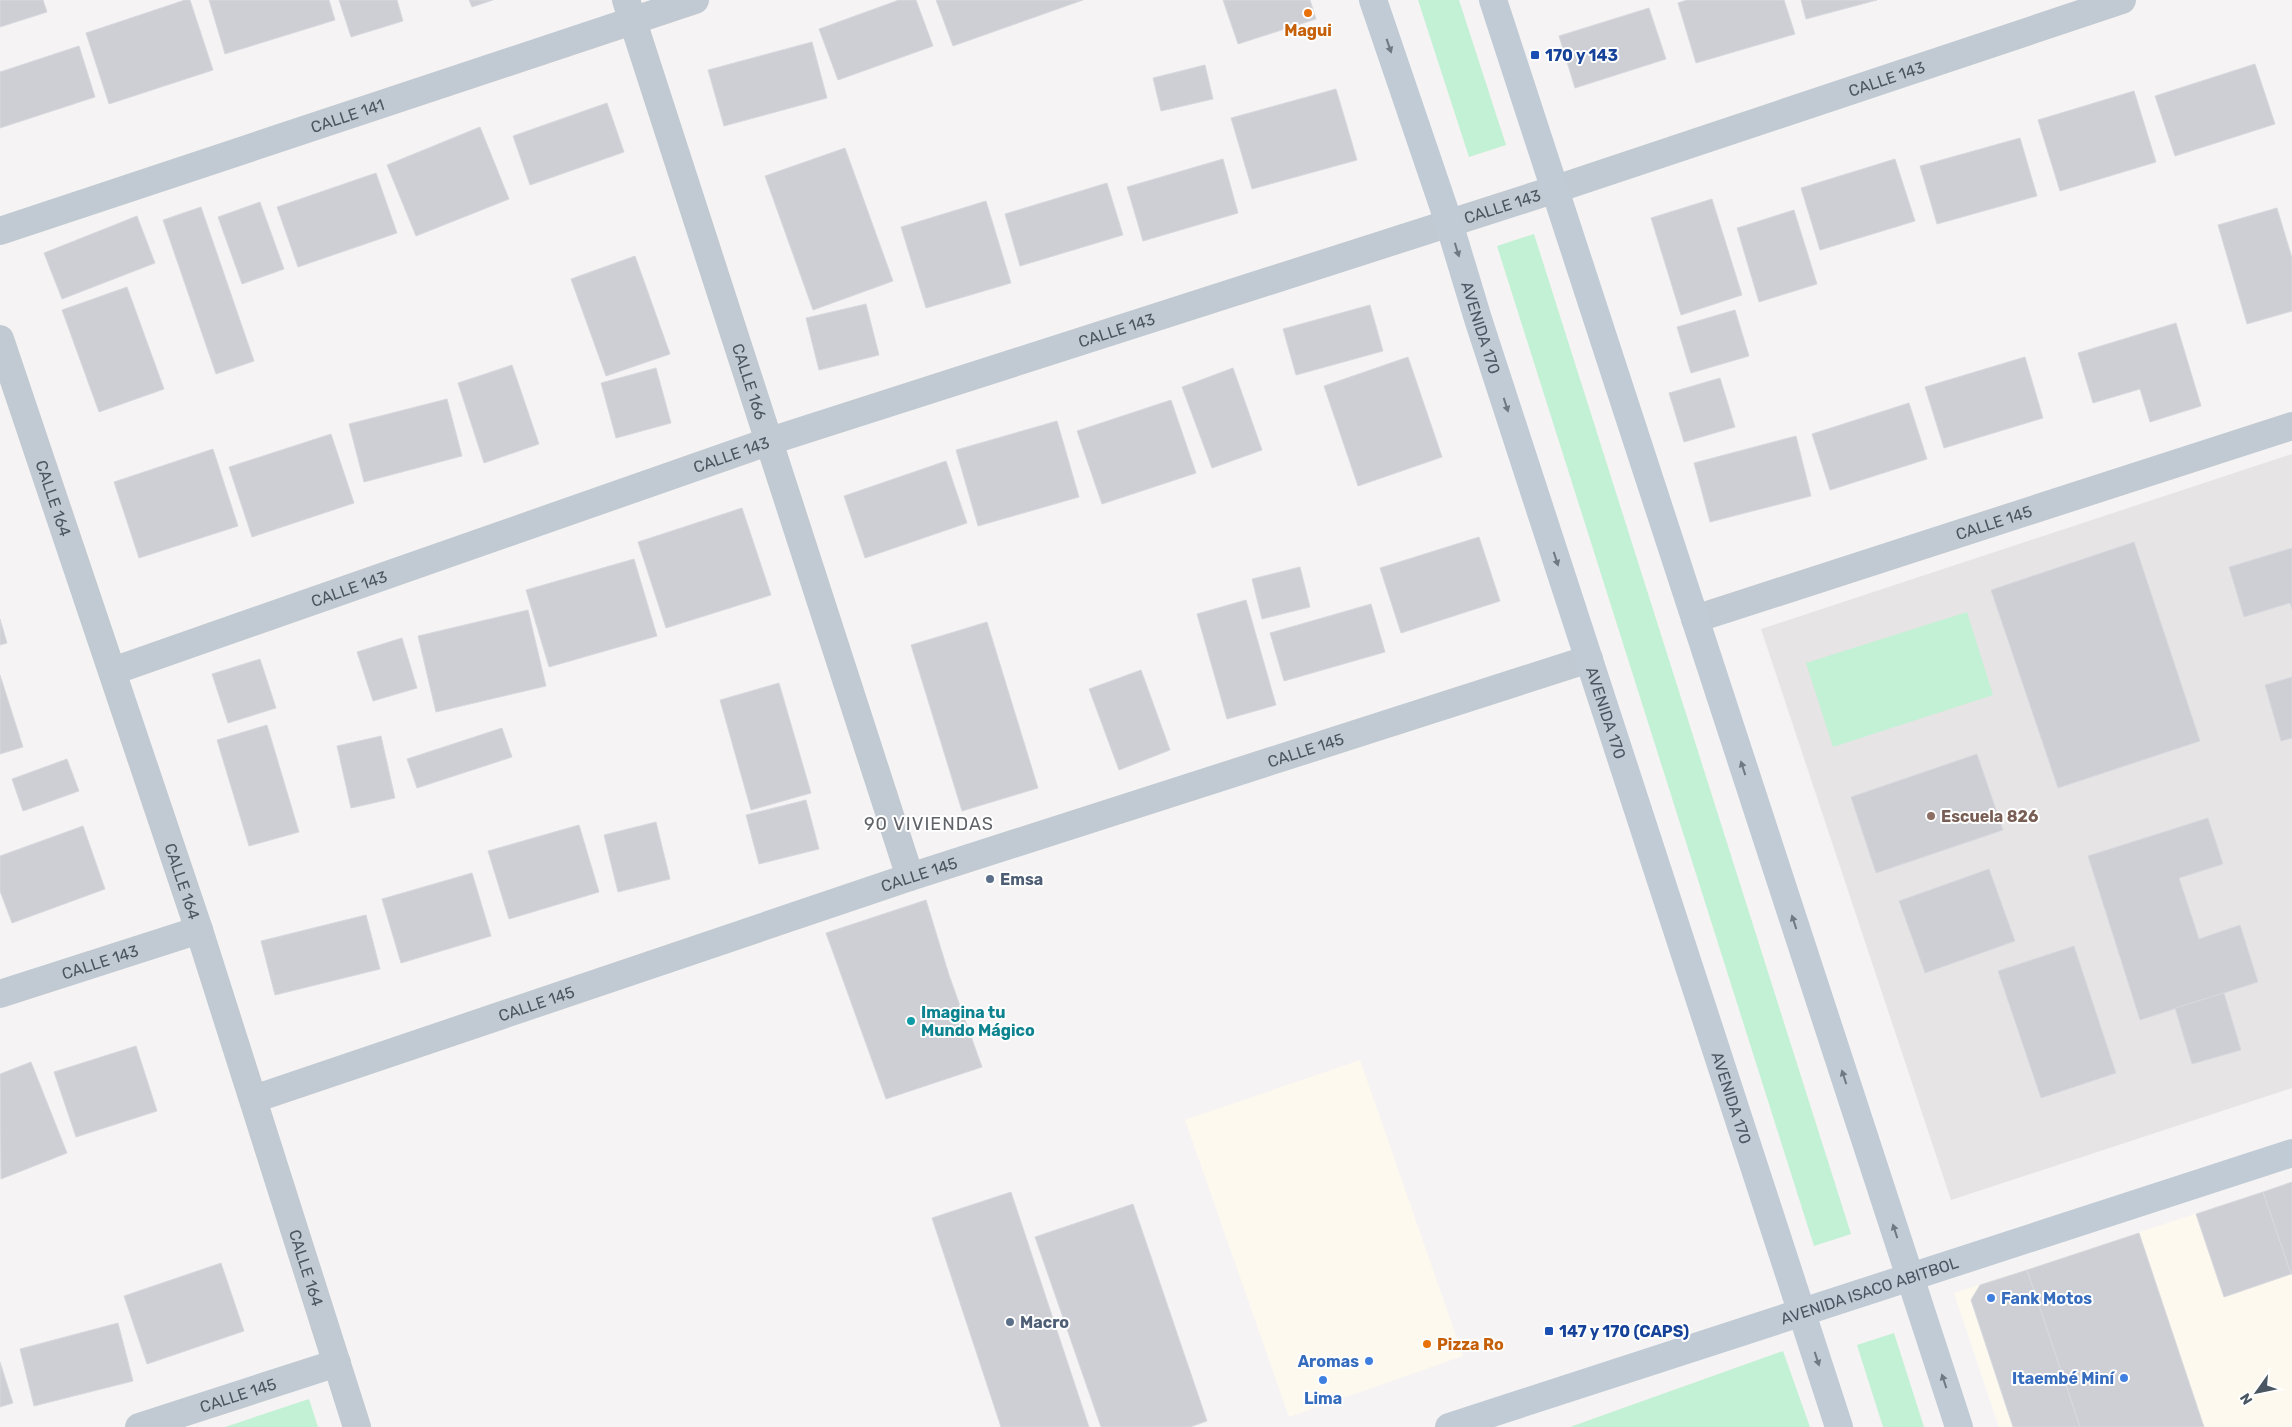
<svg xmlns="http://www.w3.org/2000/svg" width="2292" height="1427" viewBox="0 0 2292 1427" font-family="Rubik,sans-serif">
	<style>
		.commercial { fill: #fdf9ef }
		.education { fill: #e6e4e5 }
		.green { fill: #c3f1d5 }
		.building { fill: #cdcfd5; stroke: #d7d9de }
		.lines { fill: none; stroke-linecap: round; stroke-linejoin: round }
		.street { stroke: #c1cad2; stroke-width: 28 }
		.secondary { stroke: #c1cbd6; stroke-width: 28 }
		.oneway { fill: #6e7984 }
		.food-dot { fill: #e8710a; stroke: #fff; stroke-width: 2 }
		.transit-dot { fill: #1a4fb4; stroke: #fff; stroke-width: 2 }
		.education-dot { fill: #8d6e63; stroke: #fff; stroke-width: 2 }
		.service-dot { fill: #5c6f8a; stroke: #fff; stroke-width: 2 }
		.culture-dot { fill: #0f9aa8; stroke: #fff; stroke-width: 2 }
		.shop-dot { fill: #3f7fe0; stroke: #fff; stroke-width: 2 }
		.labels { text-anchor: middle; stroke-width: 4; stroke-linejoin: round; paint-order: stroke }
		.food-label { font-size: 16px; font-weight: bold; fill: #c56008; stroke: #fff }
		.transit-label { font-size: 16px; font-weight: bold; fill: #164399; stroke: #fff; text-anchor: start }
		.street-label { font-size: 16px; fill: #4a5661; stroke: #fff }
		.education-label { font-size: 16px; font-weight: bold; fill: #785e54; stroke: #fff; text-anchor: start }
		.service-label { font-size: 16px; font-weight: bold; fill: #4e5e75; stroke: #fff; text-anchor: start }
		.culture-label { font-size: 16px; font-weight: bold; fill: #0d838f; stroke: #fff; text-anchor: start }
		.shop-label { font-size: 16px; font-weight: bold; fill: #366cbe; stroke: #fff; text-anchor: end }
		.neighbourhood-label { font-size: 18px; letter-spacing: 1px; fill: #5f6368; stroke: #fff }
	</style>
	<rect width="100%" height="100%" fill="#f5f3f3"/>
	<g class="commercial">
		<path d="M1360,1060L1463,1356L1289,1417L1185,1120Z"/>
		<path d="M2292,1182V1427H1999L1954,1293Z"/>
	</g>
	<path class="education" d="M2292,454V1088L1951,1200L1761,629Z"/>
	<g class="green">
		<path d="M1418,0H1459L1506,145L1469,157Z"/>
		<path d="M1534,234L1851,1234L1814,1246L1497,246Z"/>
		<path d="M1967,612L1993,695L1833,747L1806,663Z"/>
		<path d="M1894,1333L1924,1427H1883L1857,1345Z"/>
		<path d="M1783,1351L1810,1427H1570Z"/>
		<path d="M309,1399L318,1427H225Z"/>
	</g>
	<g class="building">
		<path d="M0,0H43L47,12L0,27Z"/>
		<path d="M185,0H190L213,70L109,104L86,33Z"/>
		<path d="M209,0H329L335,20L225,54Z"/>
		<path d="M339,0H397L403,21L351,37Z"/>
		<path d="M469,0H493L472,7Z"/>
		<path d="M899,0H916L933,46L838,80L819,29Z"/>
		<path d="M936,0H1083L953,46Z"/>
		<path d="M1223,0H1310L1316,19L1238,44Z"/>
		<path d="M1687,0H1784L1795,34L1696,63L1678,3Z"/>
		<path d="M1801,0H1877L1806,19Z"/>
		<path d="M1649,8L1666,59L1575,88L1559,36Z"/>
		<path d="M812,42L827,98L724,126L708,70Z"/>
		<path d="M79,46L95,97L0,128V72Z"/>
		<path d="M2255,64L2275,124L2175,156L2155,96Z"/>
		<path d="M1205,65L1213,99L1161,111L1153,78Z"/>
		<path d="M1336,89L1357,160L1252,189L1231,118Z"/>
		<path d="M2134,91L2156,162L2060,191L2038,120Z"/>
		<path d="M607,103L624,152L530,185L513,136Z"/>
		<path d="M480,127L509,199L416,236L387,165Z"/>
		<path d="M2020,138L2037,196L1937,224L1920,166Z"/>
		<path d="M845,148L893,281L813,310L765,176Z"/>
		<path d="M1223,159L1238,213L1143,241L1127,187Z"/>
		<path d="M1895,159L1915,221L1820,250L1801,188Z"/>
		<path d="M376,173L397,233L298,267L277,207Z"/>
		<path d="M1107,183L1123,235L1020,266L1005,214Z"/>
		<path d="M1712,199L1742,295L1681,315L1651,218Z"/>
		<path d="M986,201L1011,283L926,308L901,227Z"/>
		<path d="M260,202L284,269L242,284L218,217Z"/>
		<path d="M201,207L254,361L216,374L163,220Z"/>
		<path d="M2277,208L2292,258V311L2247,324L2218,225Z"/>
		<path d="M1794,210L1817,284L1759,302L1737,228Z"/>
		<path d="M137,216L155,263L62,299L44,253Z"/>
		<path d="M635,256L670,354L606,376L571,279Z"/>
		<path d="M127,287L164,389L99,412L62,310Z"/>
		<path d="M866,304L879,355L819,370L806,318Z"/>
		<path d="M1370,305L1383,351L1296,375L1283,329Z"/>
		<path d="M1735,310L1749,356L1691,373L1677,327Z"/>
		<path d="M2176,323L2201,406L2150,422L2140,389L2093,403L2078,353Z"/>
		<path d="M1408,357L1442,457L1358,486L1324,386Z"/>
		<path d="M2025,357L2043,418L1944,448L1925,387Z"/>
		<path d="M512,365L539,444L484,463L458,383Z"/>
		<path d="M656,368L671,423L616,438L601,383Z"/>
		<path d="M1233,368L1262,450L1212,468L1182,387Z"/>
		<path d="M1720,378L1735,427L1684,442L1669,393Z"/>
		<path d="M447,399L462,456L364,482L349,424Z"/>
		<path d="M1171,400L1196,473L1102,504L1077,431Z"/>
		<path d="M1909,403L1927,459L1830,490L1812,434Z"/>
		<path d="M1057,421L1079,497L978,526L956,450Z"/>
		<path d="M331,434L354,503L252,537L229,467Z"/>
		<path d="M1796,436L1811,496L1710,522L1694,463Z"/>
		<path d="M213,449L238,526L139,558L114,482Z"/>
		<path d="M946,461L967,523L865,558L844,496Z"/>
		<path d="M742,508L771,595L666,628L638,542Z"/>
		<path d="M1479,537L1500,601L1401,633L1380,568Z"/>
		<path d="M2134,542L2200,741L2058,788L1991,590Z"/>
		<path d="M2292,548V609L2290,603L2244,617L2229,567Z"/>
		<path d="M634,559L657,636L549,667L526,590Z"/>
		<path d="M1300,567L1310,607L1262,619L1252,579Z"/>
		<path d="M1246,600L1276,705L1227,719L1197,614Z"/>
		<path d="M1371,604L1385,652L1284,681L1270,633Z"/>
		<path d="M528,610L546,686L436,712L418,636Z"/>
		<path d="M0,619L7,643L0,645Z"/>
		<path d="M987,622L1038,788L962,811L911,645Z"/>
		<path d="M402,638L417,688L373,701L357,652Z"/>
		<path d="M260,659L276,708L228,723L212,674Z"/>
		<path d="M1141,670L1170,750L1119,770L1089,689Z"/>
		<path d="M0,675L23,747L0,754Z"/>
		<path d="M2292,677V738L2281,741L2265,685Z"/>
		<path d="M779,683L811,793L751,810L720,700Z"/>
		<path d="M267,725L299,832L249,846L217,740Z"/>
		<path d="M502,728L512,757L417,788L407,759Z"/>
		<path d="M381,736L395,798L351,808L337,746Z"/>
		<path d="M1977,754L2003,830L1876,873L1851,797Z"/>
		<path d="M67,759L79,791L23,811L12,779Z"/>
		<path d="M806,800L819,849L759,864L746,815Z"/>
		<path d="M2208,818L2223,864L2179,878L2199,939L2240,925L2258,982L2140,1020L2088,856Z"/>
		<path d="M656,822L670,879L618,892L604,835Z"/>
		<path d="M579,825L599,892L509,919L488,851Z"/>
		<path d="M83,826L105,889L12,923L0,891V856Z"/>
		<path d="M1989,869L2015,941L1925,973L1899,901Z"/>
		<path d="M472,873L491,936L401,963L382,899Z"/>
		<path d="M926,900L949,975L982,1067L886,1099L826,933Z"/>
		<path d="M366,915L380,969L275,995L261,941Z"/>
		<path d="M2074,946L2116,1073L2041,1098L1998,971Z"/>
		<path d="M2224,993L2241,1050L2192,1064L2175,1008Z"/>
		<path d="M136,1046L157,1111L76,1137L54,1072Z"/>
		<path d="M31,1062L67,1153L1,1179L0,1074Z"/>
		<path d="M2292,1182V1274H2291L2263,1192Z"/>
		<path d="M1011,1192L1089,1427H1001L932,1218Z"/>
		<path d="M2263,1192L2291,1274L2224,1297L2196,1214Z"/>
		<path d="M1133,1204L1207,1421L1190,1427H1101L1035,1237Z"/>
		<path d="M2139,1233L2204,1427H2080L2027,1270Z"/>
		<path d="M221,1263L244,1331L147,1364L124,1296Z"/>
		<path d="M2027,1270L2080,1427H2013L1971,1300L1980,1285Z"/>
		<path d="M118,1323L133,1381L34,1406L20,1349Z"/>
		<path d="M0,1362L13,1403L0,1407Z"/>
	</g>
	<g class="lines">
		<g class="street">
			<path id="s1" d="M626,0L910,877"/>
			<path id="s2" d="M0,231L695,0"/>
			<path id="s3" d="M0,339L199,930L357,1427"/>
			<path id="s4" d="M1695,619L2292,426"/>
			<path id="s5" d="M113,671L770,441L1556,189L2122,0"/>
			<path id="s6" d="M0,994L199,930"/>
			<path id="s7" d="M254,1099L910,877L1589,659"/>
			<path id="s8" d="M139,1427L337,1363"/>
		</g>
		<g class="secondary">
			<path id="s9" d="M1373,0L1449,223L1478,319L1839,1427"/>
			<path d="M1493,0L1959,1427"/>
			<path id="s10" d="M1449,1427L2292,1153"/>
		</g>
	</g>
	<defs><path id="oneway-solid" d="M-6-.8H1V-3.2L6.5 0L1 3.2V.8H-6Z" transform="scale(1.25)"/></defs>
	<g class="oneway">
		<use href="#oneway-solid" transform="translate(1389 46) rotate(71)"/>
		<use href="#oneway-solid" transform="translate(1457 250) rotate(73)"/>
		<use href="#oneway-solid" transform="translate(1506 405) rotate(72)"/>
		<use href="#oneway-solid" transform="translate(1556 559) rotate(72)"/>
		<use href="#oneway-solid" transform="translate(1743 768) rotate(-108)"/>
		<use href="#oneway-solid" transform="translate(1794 922) rotate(-108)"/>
		<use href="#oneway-solid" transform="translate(1844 1077) rotate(-108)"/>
		<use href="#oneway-solid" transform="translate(1895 1231) rotate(-108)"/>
		<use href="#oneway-solid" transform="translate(1817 1359) rotate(72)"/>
		<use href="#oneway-solid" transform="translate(1944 1381) rotate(-108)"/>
	</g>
	<g class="food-dot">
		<circle cx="1308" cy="13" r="5"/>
		<circle cx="1427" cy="1344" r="5"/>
	</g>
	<g class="transit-dot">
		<rect x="1530" y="50" width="10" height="10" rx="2.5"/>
		<rect x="1544" y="1326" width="10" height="10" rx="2.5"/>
	</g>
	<circle class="education-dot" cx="1931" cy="816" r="5"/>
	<g class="service-dot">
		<circle cx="990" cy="879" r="5"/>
		<circle cx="1010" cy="1322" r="5"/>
	</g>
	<circle class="culture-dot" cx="911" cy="1021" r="5"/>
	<g class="shop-dot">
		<circle cx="1991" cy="1298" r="5"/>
		<circle cx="1369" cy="1361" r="5"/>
		<circle cx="2124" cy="1378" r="5"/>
		<circle cx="1323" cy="1380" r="5"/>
	</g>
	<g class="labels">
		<g class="food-label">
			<text x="1308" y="36">Magui</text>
			<text x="1437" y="1350" text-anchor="start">Pizza Ro</text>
		</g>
		<g class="transit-label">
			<text x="1545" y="61">170 y 143</text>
			<text x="1559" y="1337">147 y 170 (CAPS)</text>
		</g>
		<g class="street-label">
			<text dy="6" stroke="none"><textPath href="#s5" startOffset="1870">CALLE 143</textPath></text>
			<text dy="6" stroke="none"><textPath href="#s2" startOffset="366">CALLE 141</textPath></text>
			<text dy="6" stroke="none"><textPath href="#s5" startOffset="1465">CALLE 143</textPath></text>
			<text dy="6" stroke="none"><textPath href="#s9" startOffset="345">AVENIDA 170</textPath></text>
			<text dy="6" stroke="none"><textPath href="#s5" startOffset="1060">CALLE 143</textPath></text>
			<text dy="6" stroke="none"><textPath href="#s1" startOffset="401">CALLE 166</textPath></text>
			<text dy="6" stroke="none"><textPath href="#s5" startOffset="655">CALLE 143</textPath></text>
			<text dy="6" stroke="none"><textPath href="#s3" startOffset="168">CALLE 164</textPath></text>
			<text dy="6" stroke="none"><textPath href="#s4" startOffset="314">CALLE 145</textPath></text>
			<text dy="6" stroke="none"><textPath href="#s5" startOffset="250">CALLE 143</textPath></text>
			<text dy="6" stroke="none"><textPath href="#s9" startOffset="750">AVENIDA 170</textPath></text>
			<text dy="6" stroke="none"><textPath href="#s7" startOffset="1108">CALLE 145</textPath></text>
			<text dy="6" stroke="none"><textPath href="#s7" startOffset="702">CALLE 145</textPath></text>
			<text dy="6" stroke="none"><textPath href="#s3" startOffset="572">CALLE 164</textPath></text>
			<text dy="6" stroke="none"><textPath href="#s6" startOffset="105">CALLE 143</textPath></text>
			<text dy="6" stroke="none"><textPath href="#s7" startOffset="298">CALLE 145</textPath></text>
			<text dy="6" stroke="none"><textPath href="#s9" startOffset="1155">AVENIDA 170</textPath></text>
			<text dy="6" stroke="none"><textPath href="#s3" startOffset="978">CALLE 164</textPath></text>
			<text dy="6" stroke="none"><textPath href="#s10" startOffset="442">AVENIDA ISACO ABITBOL</textPath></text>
			<text dy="6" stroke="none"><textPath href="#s8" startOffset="104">CALLE 145</textPath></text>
		</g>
		<g class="education-label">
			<text x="1941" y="822">Escuela 826</text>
		</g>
		<g class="service-label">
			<text x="1000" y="885">Emsa</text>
			<text x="1020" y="1328">Macro</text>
		</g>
		<g class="culture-label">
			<text x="921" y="1018">Imagina tu<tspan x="921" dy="18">Mundo Mágico</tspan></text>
		</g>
		<g class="shop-label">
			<text x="2001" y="1304" text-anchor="start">Fank Motos</text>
			<text x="1359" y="1367">Aromas</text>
			<text x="2114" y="1384">Itaembé Miní</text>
			<text x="1323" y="1404" text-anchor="middle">Lima</text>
		</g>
		<g class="neighbourhood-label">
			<text x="929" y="830">90 VIVIENDAS</text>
		</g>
	</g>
	<g transform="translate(2257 1392) rotate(237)" stroke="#ffffff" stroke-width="4" paint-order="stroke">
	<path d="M0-4L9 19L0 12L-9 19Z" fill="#4a5661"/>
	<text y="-8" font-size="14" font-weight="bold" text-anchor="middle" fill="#4a5661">N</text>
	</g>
</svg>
